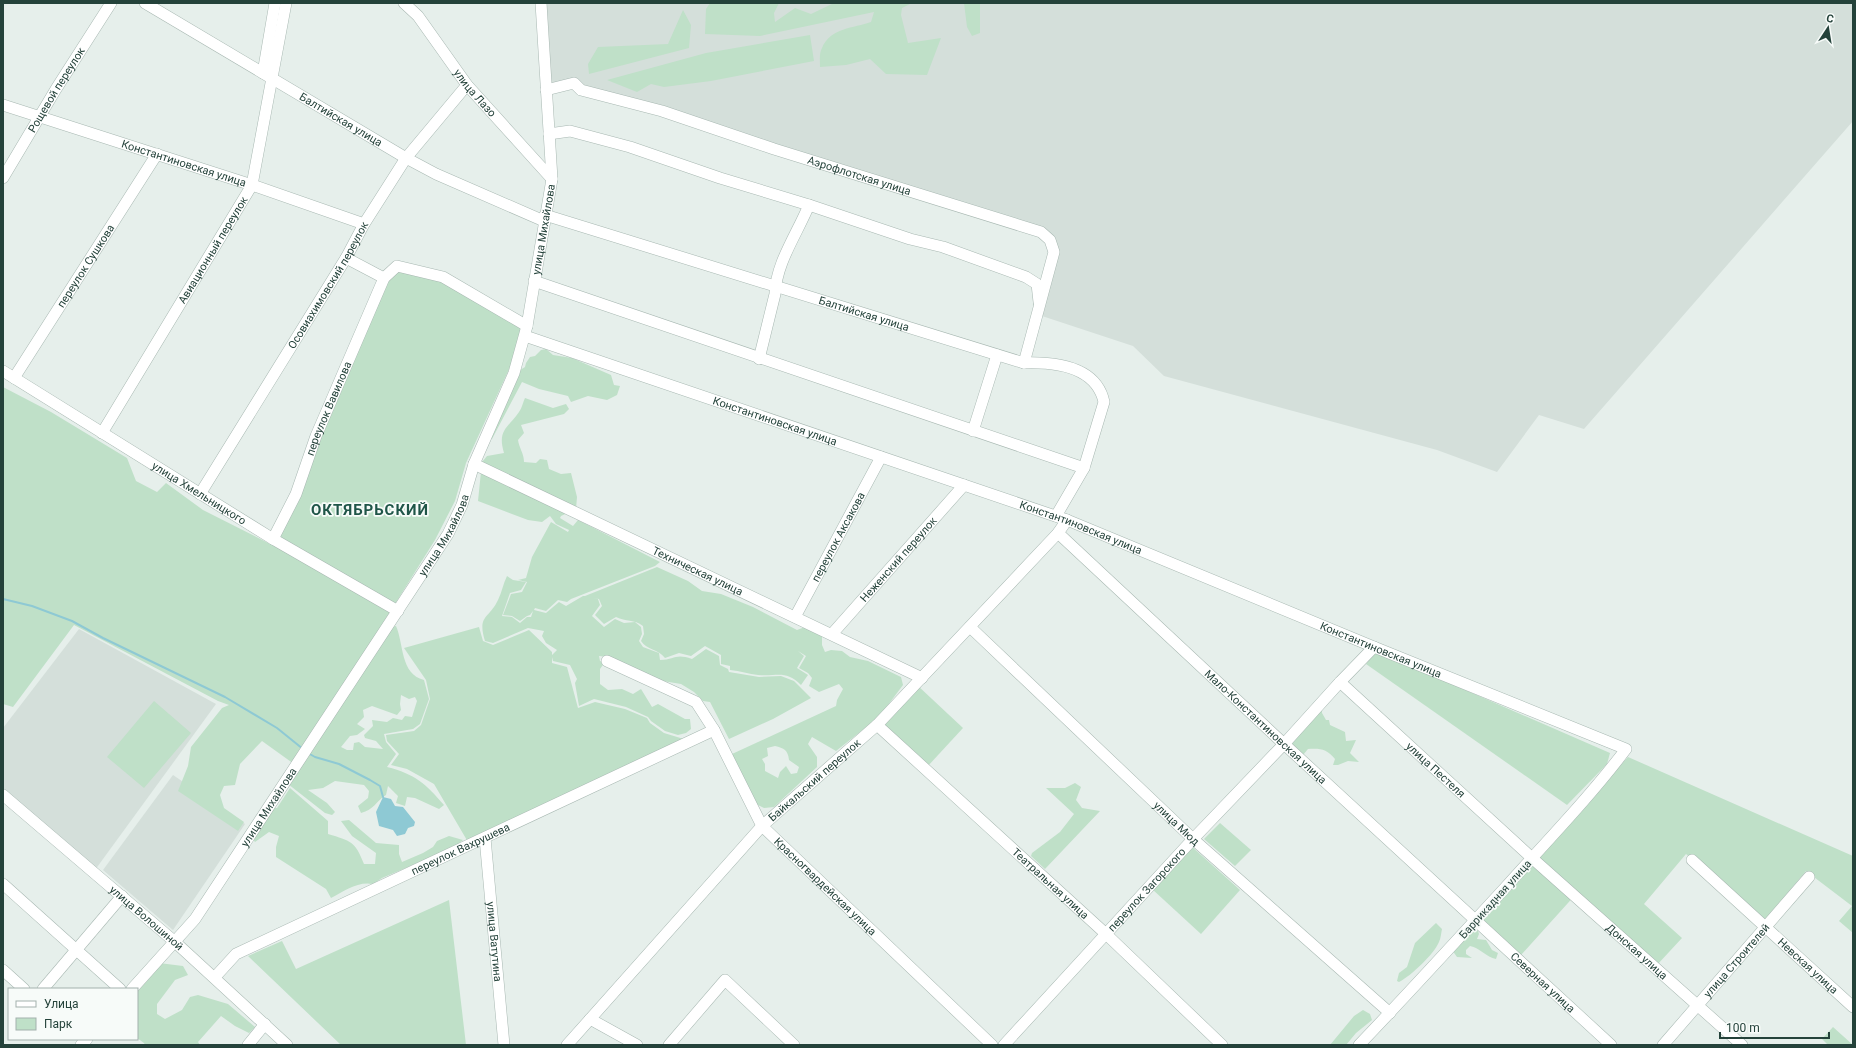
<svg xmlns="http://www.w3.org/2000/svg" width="1856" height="1048" viewBox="0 0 1856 1048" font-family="Roboto,sans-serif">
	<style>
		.built { fill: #d4dfda }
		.green { fill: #bfe0c8; fill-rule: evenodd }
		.water { fill: #8ec9d4 }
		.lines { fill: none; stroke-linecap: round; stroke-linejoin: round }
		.stream { stroke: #8ec9d4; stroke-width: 2 }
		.minor-casing { stroke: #a8b8b2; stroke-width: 12 }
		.minor { stroke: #fff; stroke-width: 11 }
		.labels { text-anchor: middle; stroke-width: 3.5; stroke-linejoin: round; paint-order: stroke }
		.street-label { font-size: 11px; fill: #24423a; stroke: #f7fbf9 }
		.district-label { font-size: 15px; font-weight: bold; letter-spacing: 1px; fill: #1f5548; stroke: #f7fbf9 }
	</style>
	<rect width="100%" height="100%" fill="#e6efeb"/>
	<g class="built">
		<path d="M545,3H1853V121L1584,429L1539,415L1497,472L1437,450L1164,376L1133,346L1042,316L1051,237L586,88L573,81L549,83Z"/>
		<path d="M79,629L216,704L95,870L3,791V728Z"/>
		<path d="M173,775L245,824L173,930L103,870Z"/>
	</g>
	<g class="green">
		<path d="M710,3H779L774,13L775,22L795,8L811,14L834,3H912L902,8L901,15L908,43L941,38L927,75L886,74L870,59L846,65L820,67C820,61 819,53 822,48C830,28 854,28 871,22L874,12L760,36L705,34L706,9Z"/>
		<path d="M964,3H980V33L972,36L967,27Z"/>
		<path d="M683,10L691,25L689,48L589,74L588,64L598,47L668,44Z"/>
		<path d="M810,35L814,61L711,81L664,87L651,84L637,92L607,80L706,53Z"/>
		<path d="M398,271L442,281L522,327L510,367L466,463L455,501L435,540L313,735L294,764L262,741L240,764L235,785L224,786L220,795L224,808L244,822L238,831L178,791L188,766L191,747L222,708L229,705L218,701L74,625L13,707L3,704V387L51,412L127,458L136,481L157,492L166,483L203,510L274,546L301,493L318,441L388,279Z"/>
		<path d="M546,349L553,355L572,358L611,375L614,385L620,386L617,395L607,400L588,396L571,402L568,396L539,389L522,382L492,439L490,438L517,372L525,367L526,363L530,357L535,356L541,350Z"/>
		<path d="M525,398L553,408L566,404L569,409L564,414L521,425L524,433L518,440C519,448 524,453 524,462L536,463L540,459L547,460L549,469L561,474L571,473L577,497L576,509L561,516L560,518L573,526L578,520L660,562L655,566L571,599L567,602L558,600L546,611L535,608L534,610L546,613L559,602L566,606L583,596H585L657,567L688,581L702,591L721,594L753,607L797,630L805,627L822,634V645L825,652L831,650L842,651L850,657L868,661L901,677L903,685L879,717L836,751L812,737L808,744L817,757V767L774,807L764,808L754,803L732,754L836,706L837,700L843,689L839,684L819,692L809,686L812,678L808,673L799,668L806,656L798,651L804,656L797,668L808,675L801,685C785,669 777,677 758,675C749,674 740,671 730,670V666L721,664V655L705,646L691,656L679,653L665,658C658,649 647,650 641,641L644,634L643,626C634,619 626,622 616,617L604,624L595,615L602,606L599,599L593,598L598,599L600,605L592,616L604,627L615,619L624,623L635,622L641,627L642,634L639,641L643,647L659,653L660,660C675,660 675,653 692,659L706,649L719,656L720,665L728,669L729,672L759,677L781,676L794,681L811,698L773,719L729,739L710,702L703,701L694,692L681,684L663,681L609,657L599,656L600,661L605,662L600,669V684L608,690L622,689L633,694L641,689L652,707L658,704L685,719H690L691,729L686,733L678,735L665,731L651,721L648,717L626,707L594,699L579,706L575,683L577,679L570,665L553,661L552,657V663L567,667L578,708L595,702L625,709L647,718L650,723L664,733L687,740L468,842L434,784L407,769L391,765L399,754L387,741L386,735L414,731L421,725L430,699L426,680L404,648L479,627L483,641L493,645L529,630L552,652V655L557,650L546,643L542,636L544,631L528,628L493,643L485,641C477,615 489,619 498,600C502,592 503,584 507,576L513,580L526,582L521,590L510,593L502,616L512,617L520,623L527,617H531L533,611L530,615L527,616L520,621L512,616L503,615L511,594L522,592L527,582L518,580L526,578L532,557L551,522L568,532L569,530L556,524L550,516L542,522L528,520L478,501L482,462L487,456L504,453C497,430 508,428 519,412C522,408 523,402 525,398ZM775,746C784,748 788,750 789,760L799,767L797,773L791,774L786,766L780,772L778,778L765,771V764L762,759L768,756L767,748Z"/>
		<path d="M396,626C404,644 400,674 424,680L429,699L420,724L413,729L384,734L386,742L396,754L387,767C415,774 426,784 444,805L439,809L415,798L407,797L405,806L396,803L398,796L388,786L386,795C376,801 374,810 361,813L358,806L368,798L369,791L364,785L335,781L323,788L308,790L327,803L335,812L332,815L325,813L288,784L391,627ZM401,695L409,699L415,697L417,701L412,717L405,716L402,720L393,718L387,722L372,720L373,726L364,735L365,738L376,741L383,749L365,747L359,742L354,743L353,750H347L341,747L350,736L357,735L365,729L357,724L364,717L363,710L372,706L397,715L401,710L400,704Z"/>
		<path d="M1376,651L1610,753L1607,764L1567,805L1366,664Z"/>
		<path d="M917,685L963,728L927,767L885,725L886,720Z"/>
		<path d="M154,701L191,733L144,788L107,757Z"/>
		<path d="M1322,707V713L1326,720H1329L1330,725L1345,732L1346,741L1356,740L1350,753L1359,762L1348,761L1338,765H1333L1335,759C1327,749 1320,748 1308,749L1303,755L1296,749L1290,740Z"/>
		<path d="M1628,757L1853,856V933L1839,921L1852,906L1806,871L1763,922L1686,854L1644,904L1682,938L1657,965L1577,893L1521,955L1480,919Z"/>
		<path d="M1075,783L1081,787L1076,800L1082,808L1100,811L1045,869L1031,856L1032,853L1060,832L1074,814L1046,788H1065Z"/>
		<path d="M290,788L328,821V834C351,841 355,841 364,864H375L376,853L352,836L341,821L349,820L376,843L399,845V854L402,862L423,853L433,847L437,841L449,836L463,840L453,848L382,878L373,884C358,881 344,891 331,898L326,889L276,857V847L279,836L269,832L255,842L252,838L273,808H277Z"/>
		<path d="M1220,823L1251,850L1235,866L1204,839Z"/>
		<path d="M1191,846L1240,890L1201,934L1152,889Z"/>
		<path d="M449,900L466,1045H341L248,956L282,941L296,969Z"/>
		<path d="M1436,923L1442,929C1441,933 1441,938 1439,942C1434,954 1411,976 1399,982L1397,981L1399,973L1407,967L1415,943Z"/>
		<path d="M1473,926L1477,928L1479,934L1477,939L1486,940L1492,950L1498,953L1496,959C1486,957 1480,948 1470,946L1466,950V954L1472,958L1457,957L1452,950Z"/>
		<path d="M159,963L183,966L188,975L175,980L157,1004V1014L165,1019L182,1010L190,997L198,995L228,1004L255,1027L249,1033L235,1026L221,1016L198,1042L200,1045H145L144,1043L137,1038V992L148,980Z"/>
		<path d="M1363,1010L1370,1014L1372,1020L1356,1033L1346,1045H1330L1354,1016Z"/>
		<path d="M1833,1027L1853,1045H1828L1822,1039Z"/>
	</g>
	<path class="water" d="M383,797L391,799L395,806L403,807L415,822L414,826L408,828L405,834L397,836L393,830L379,826L376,812Z"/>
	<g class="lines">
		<g class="stream">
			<path d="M3,599L32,606L72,621L103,638L225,697L277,728L303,749"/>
			<path d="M308,753L315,757L339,764L370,780L380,786L383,797"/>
		</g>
		<defs>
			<g id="minor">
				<path id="s1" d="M145,3L406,158L436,174L544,221"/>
				<path id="s2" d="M404,3L418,16L467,85L552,179"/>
				<path d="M263,73L275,3"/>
				<path id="s3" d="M546,90L574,83L581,90L662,111L774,149L1041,232L1050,240L1054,252L1024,363"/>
				<path id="s4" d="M3,105L252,185L364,224"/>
				<path d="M549,134L570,131L630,147L720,178L809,205L910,239L943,247L1026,277L1037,284L1039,302"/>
				<path id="s5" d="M3,178L56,89L111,3"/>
				<path id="s6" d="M545,215L1024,363C1054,362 1096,366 1104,402L1084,468L1056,516"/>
				<path d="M346,258L384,278"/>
				<path d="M534,281L1084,468"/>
				<path id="s7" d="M525,336L1067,520L1374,647L1626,749C1589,798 1545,843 1504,889C1456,941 1408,994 1359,1045"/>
				<path d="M759,359L775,294C776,263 797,234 809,205"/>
				<path id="s8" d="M3,371L273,539L398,611"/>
				<path id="s9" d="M14,378L157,154"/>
				<path d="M973,431L997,355"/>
				<path id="s10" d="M102,433L252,185L286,3"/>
				<path id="s11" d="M474,464L922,678"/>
				<path id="s12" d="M200,494L346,258L364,224L406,158L467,85"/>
				<path id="s13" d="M1058,533L1284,744L1611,1045"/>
				<path id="s14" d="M273,539L296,494L316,436L384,278L397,266L443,277L527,326"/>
				<path id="s15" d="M795,617L881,457"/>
				<path id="s16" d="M970,627L1193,839L1390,1013"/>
				<path id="s17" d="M832,634L964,485"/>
				<path id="s18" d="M607,661L696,702L714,730L762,826L992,1045"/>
				<path id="s19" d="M1340,682L1532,858L1742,1045"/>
				<path id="s20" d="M877,725L1106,934L1222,1045"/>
				<path id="s21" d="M3,795L175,942L287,1045"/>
				<path id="s22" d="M485,838L504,1045"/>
				<path id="s23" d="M1692,860L1853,1007"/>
				<path d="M3,884L120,989"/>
				<path d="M3,970L24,989"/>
				<path id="s24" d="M215,977L236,954L714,730"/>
				<path d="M43,989L122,896"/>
				<path id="s25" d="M132,989L195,919L448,534L462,505L474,464L514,373L527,326L552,179L541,3"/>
				<path d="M590,1019L637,1045"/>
				<path d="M81,1045L87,1039"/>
				<path d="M248,1045L265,1024"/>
				<path id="s26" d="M567,1045L762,826L877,725L1058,533L1067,520"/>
				<path d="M669,1045L725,980L794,1045"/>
				<path id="s27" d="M1004,1045L1193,839L1284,744L1340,682L1374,647"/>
				<path id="s28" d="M1663,1045L1809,877"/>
			</g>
		</defs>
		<use href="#minor" class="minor-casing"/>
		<use href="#minor" class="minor"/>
	</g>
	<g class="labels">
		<g class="street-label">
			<text dy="4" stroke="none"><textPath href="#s5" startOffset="103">Рощевой переулок</textPath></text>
			<text dy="4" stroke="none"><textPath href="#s2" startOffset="115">улица Лазо</textPath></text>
			<text dy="4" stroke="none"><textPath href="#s1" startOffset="228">Балтийская улица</textPath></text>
			<text dy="4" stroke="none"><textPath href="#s4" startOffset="190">Константиновская улица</textPath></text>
			<text dy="4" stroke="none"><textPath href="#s3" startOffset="330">Аэрофлотская улица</textPath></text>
			<text dy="4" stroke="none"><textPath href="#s25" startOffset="876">улица Михайлова</textPath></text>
			<text dy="4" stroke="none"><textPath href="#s10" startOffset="214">Авиационный переулок</textPath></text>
			<text dy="4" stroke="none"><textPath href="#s9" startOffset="133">переулок Сушкова</textPath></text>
			<text dy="4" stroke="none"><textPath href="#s12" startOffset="245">Осовиахимовский переулок</textPath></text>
			<text dy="4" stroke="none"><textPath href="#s6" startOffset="334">Балтийская улица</textPath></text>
			<text dy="4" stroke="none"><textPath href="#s14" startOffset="142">переулок Вавилова</textPath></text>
			<text dy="4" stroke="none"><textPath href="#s7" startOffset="264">Константиновская улица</textPath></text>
			<text dy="4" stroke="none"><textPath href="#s8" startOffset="231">улица Хмельницкого</textPath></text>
			<text dy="4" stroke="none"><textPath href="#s7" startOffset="588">Константиновская улица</textPath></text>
			<text dy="4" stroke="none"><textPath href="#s25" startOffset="552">улица Михайлова</textPath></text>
			<text dy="4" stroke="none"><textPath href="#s15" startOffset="91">переулок Аксакова</textPath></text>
			<text dy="4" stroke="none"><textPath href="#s17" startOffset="100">Неженский переулок</textPath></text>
			<text dy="4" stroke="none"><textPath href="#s11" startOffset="248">Техническая улица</textPath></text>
			<text dy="4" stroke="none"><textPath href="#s7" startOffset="912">Константиновская улица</textPath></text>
			<text dy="4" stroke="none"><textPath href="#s13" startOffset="284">Мало-Константиновская улица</textPath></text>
			<text dy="4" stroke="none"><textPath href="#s19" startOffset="130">улица Пестеля</textPath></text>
			<text dy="4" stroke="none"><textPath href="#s26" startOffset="363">Байкальский переулок</textPath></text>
			<text dy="4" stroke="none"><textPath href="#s25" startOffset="228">улица Михайлова</textPath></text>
			<text dy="4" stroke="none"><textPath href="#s16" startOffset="285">улица Мюд</textPath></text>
			<text dy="4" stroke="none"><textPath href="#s24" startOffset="279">переулок Вахрушева</textPath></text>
			<text dy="4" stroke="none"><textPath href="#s20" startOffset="235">Театральная улица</textPath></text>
			<text dy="4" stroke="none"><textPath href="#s18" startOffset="326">Красногвардейская улица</textPath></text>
			<text dy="4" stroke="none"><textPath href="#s27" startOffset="211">переулок Загорского</textPath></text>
			<text transform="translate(1495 899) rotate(-48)" y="4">Баррикадная улица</text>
			<text dy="4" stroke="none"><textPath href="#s21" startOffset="189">улица Волошиной</textPath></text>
			<text dy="4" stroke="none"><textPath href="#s22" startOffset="104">улица Ватутина</textPath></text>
			<text dy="4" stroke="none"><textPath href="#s19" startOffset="401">Донская улица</textPath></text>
			<text dy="4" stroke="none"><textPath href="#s28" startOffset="112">улица Строителей</textPath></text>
			<text dy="4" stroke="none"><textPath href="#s23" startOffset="157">Невская улица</textPath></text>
			<text dy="4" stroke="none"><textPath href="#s13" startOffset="661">Северная улица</textPath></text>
		</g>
		<g class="district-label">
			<text x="370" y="515">ОКТЯБРЬСКИЙ</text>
		</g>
	</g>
	<rect width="1856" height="1048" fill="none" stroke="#24423a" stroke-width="8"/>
	<rect x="8" y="988" width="130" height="52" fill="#f7fbf9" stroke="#a3b1ad"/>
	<rect x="16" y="1001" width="20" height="6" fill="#ffffff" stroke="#a3b1ad"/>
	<text x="44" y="1008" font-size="12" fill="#24423a">Улица</text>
	<rect x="16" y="1018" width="20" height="12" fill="#bfe0c8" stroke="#a3b1ad"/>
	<text x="44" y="1028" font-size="12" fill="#24423a">Парк</text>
	<g transform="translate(1828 28) rotate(12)" stroke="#f7fbf9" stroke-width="3" paint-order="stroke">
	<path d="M0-3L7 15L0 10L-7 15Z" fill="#24423a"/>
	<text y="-6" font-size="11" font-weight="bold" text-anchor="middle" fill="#24423a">С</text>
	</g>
	<path d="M1720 1032v6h109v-6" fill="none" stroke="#24423a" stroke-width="2"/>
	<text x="1726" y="1032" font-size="12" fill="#24423a" stroke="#f7fbf9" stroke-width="3" paint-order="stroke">100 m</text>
</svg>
